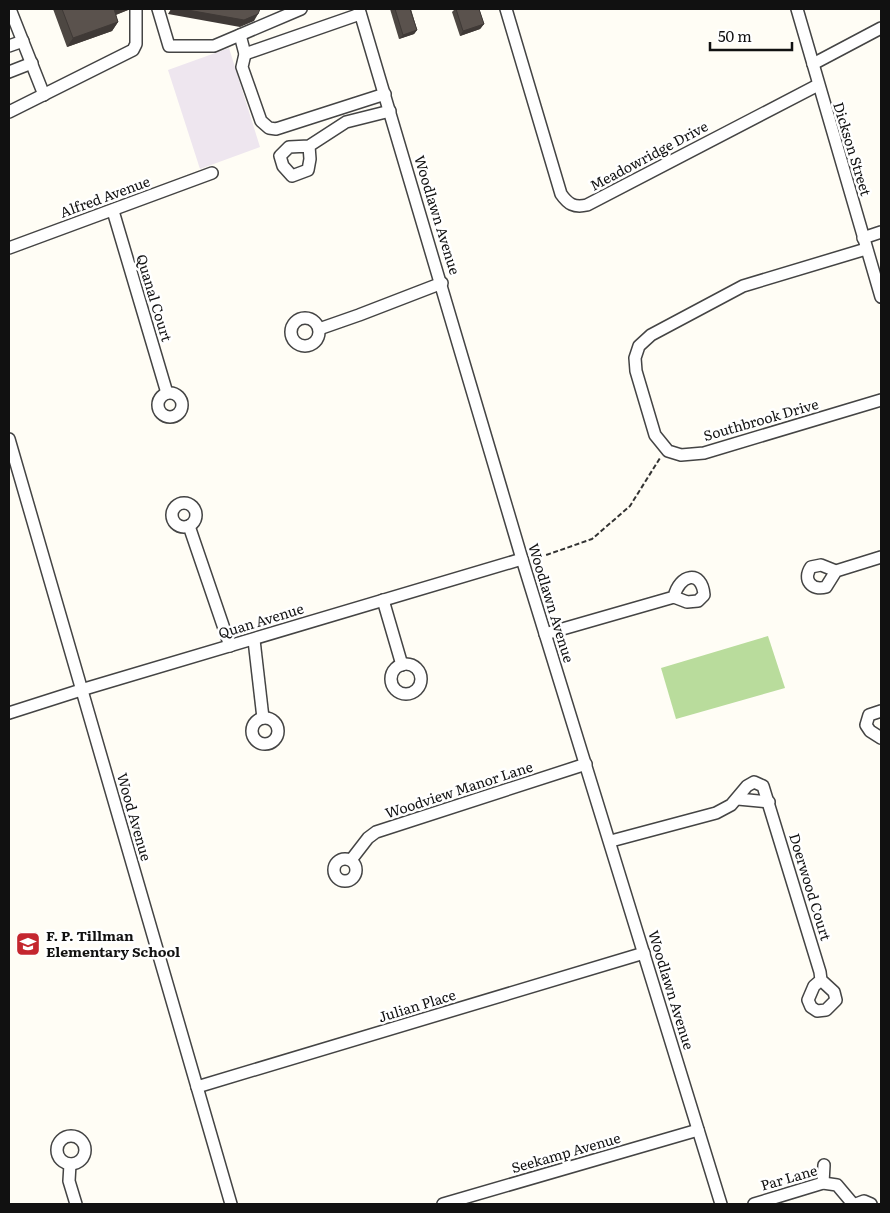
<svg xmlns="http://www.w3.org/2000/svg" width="890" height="1213" viewBox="0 0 890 1213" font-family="Literata,serif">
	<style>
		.industrial { fill: #eee6ef }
		.forest { fill: #b9dc9c }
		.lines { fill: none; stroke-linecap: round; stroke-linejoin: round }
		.minor-casing { stroke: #444; stroke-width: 14 }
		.path { stroke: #333; stroke-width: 2; stroke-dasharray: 5 2.5; stroke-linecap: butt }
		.minor { stroke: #fff; stroke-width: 11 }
		.wall { fill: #4d4742 }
		.shaded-wall { fill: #3f3936 }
		.building { fill: #5a524d; stroke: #3f3936 }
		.labels { text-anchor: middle; stroke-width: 5; stroke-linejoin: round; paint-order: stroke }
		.street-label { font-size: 14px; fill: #111; stroke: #fff }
		.poi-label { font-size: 14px; font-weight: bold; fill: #111; stroke: #fff; text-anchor: start }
	</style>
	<rect width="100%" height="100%" fill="#fffdf5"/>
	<path class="industrial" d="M229,48L260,147L200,169L168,70Z"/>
	<path class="forest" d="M768,636L785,688L676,719L661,668Z"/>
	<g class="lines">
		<defs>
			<g id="minor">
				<path d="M10,9L44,95"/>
				<path d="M158,9L169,46H214L301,9"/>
				<path d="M359,9L522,559L721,1204"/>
				<path d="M506,9L561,194C568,204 574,208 587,205L818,85"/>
				<path d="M797,9L881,297"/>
				<path d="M240,35L245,54L242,67L261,121L269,128L276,129L385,94"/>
				<path d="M9,46L23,41"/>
				<path d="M245,54L360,14"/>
				<path d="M813,64L881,28"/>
				<path d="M9,72L32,63"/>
				<path d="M9,112L133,50L136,44V9"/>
				<path d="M309,146L310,159L308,170L292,176L283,166L280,156L289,147L309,146L346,122L390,111"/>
				<path d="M113,211L167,393"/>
				<path d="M863,238L881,232"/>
				<path d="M9,248L212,173"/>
				<path d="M866,249L743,286L651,335L639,346L635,358L636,371L655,435L668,451L681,455L704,453L881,400"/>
				<circle cx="305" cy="332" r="14"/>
				<path d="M319,329L359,315L442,283"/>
				<circle cx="170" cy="405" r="12"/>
				<path d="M9,439L231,1204"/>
				<circle cx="184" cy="515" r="12"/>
				<path d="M189,526L230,646"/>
				<path d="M836,571L826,587C812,591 802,580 811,567L821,565L836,571L881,557"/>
				<path d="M383,600L402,665"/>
				<path d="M545,634L674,597C679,574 702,569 704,595L698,601L687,602L674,597"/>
				<path d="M254,640L263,718"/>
				<circle cx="406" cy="679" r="15"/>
				<path d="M881,711L869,715L866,725L870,731L881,738"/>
				<path d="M9,713L81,690L522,559"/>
				<circle cx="265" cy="731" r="13"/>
				<path d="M738,799L769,802"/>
				<path d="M611,841L716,813L731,805L747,786L754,782L763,786L820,972L821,980L814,986L808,1000L811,1007L817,1011L826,1010L836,1000L834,992L821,980"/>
				<circle cx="345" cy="870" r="11"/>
				<path d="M351,860L368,838L376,832L586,764"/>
				<path d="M197,1087L644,953"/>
				<circle cx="71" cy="1150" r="14"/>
				<path d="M70,1164L69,1181L76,1204"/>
				<path d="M823,1183L824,1165"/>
				<path d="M443,1204L698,1130"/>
				<path d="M754,1204L823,1183L837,1185L853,1204"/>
				<path d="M856,1204L864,1201L871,1204"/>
			</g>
		</defs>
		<use href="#minor" class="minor-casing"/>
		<path class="path" d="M532,560L592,539L630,506L660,458"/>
		<use href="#minor" class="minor"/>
	</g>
	<g class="wall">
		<path d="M53,9H129L128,10L116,15L118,22L112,31L67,47Z"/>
		<path d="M390,9H411L417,30L414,34L399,39Z"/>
		<path d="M455,9H479L484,24L480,29L460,36L452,12Z"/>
	</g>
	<g class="shaded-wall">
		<path d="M114,9H129L128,10L107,18Z"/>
		<path d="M171,9H182L258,14L254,21L240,27L168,14Z"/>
		<path d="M118,22L112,31L67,47L73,38Z"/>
		<path d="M484,24L480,29L460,36L463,31Z"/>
		<path d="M417,30L414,34L399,39L403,35Z"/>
	</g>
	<g class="building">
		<path d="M62,9H114L118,22L73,38Z"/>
		<path d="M182,9H260L258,14L244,20Z"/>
		<path d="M395,9H410L417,30L403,35Z"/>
		<path d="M456,9H479L484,24L463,31Z"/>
	</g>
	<defs>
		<symbol id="school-square" viewBox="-11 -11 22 22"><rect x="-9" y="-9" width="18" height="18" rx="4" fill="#c4262e" stroke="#fff"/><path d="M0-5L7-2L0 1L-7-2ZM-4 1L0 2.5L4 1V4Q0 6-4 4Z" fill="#fff"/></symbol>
	</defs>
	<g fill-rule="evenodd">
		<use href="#school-square" x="14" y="930" width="28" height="28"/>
	</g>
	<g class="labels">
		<g class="street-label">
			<text transform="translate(852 149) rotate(73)" y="5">Dickson Street</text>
			<text transform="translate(649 156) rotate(-28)" y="5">Meadowridge Drive</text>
			<text transform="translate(105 197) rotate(-20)" y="5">Alfred Avenue</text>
			<text transform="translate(437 215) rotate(73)" y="5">Woodlawn Avenue</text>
			<text transform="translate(154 298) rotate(73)" y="5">Quanal Court</text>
			<text transform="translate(761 420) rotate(-16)" y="5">Southbrook Drive</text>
			<text transform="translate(551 603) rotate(73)" y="5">Woodlawn Avenue</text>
			<text transform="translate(261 621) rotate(-17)" y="5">Quan Avenue</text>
			<text transform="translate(459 790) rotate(-18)" y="5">Woodview Manor Lane</text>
			<text transform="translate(134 817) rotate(74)" y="5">Wood Avenue</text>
			<text transform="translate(810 887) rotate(73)" y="5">Doerwood Court</text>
			<text transform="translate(671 990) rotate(73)" y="5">Woodlawn Avenue</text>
			<text transform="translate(417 1006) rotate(-17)" y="5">Julian Place</text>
			<text transform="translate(566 1153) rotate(-16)" y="5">Seekamp Avenue</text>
			<text transform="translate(789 1178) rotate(-16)" y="5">Par Lane</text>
		</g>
		<g class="poi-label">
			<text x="46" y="941">F. P. Tillman<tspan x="46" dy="16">Elementary School</tspan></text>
		</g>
	</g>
	<rect width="890" height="1213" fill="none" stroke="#111111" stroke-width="20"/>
	<path d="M710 42v8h82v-8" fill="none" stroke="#111111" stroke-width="2.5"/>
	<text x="718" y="42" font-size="15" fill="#111111" stroke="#ffffff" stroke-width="4" paint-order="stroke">50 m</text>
</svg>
